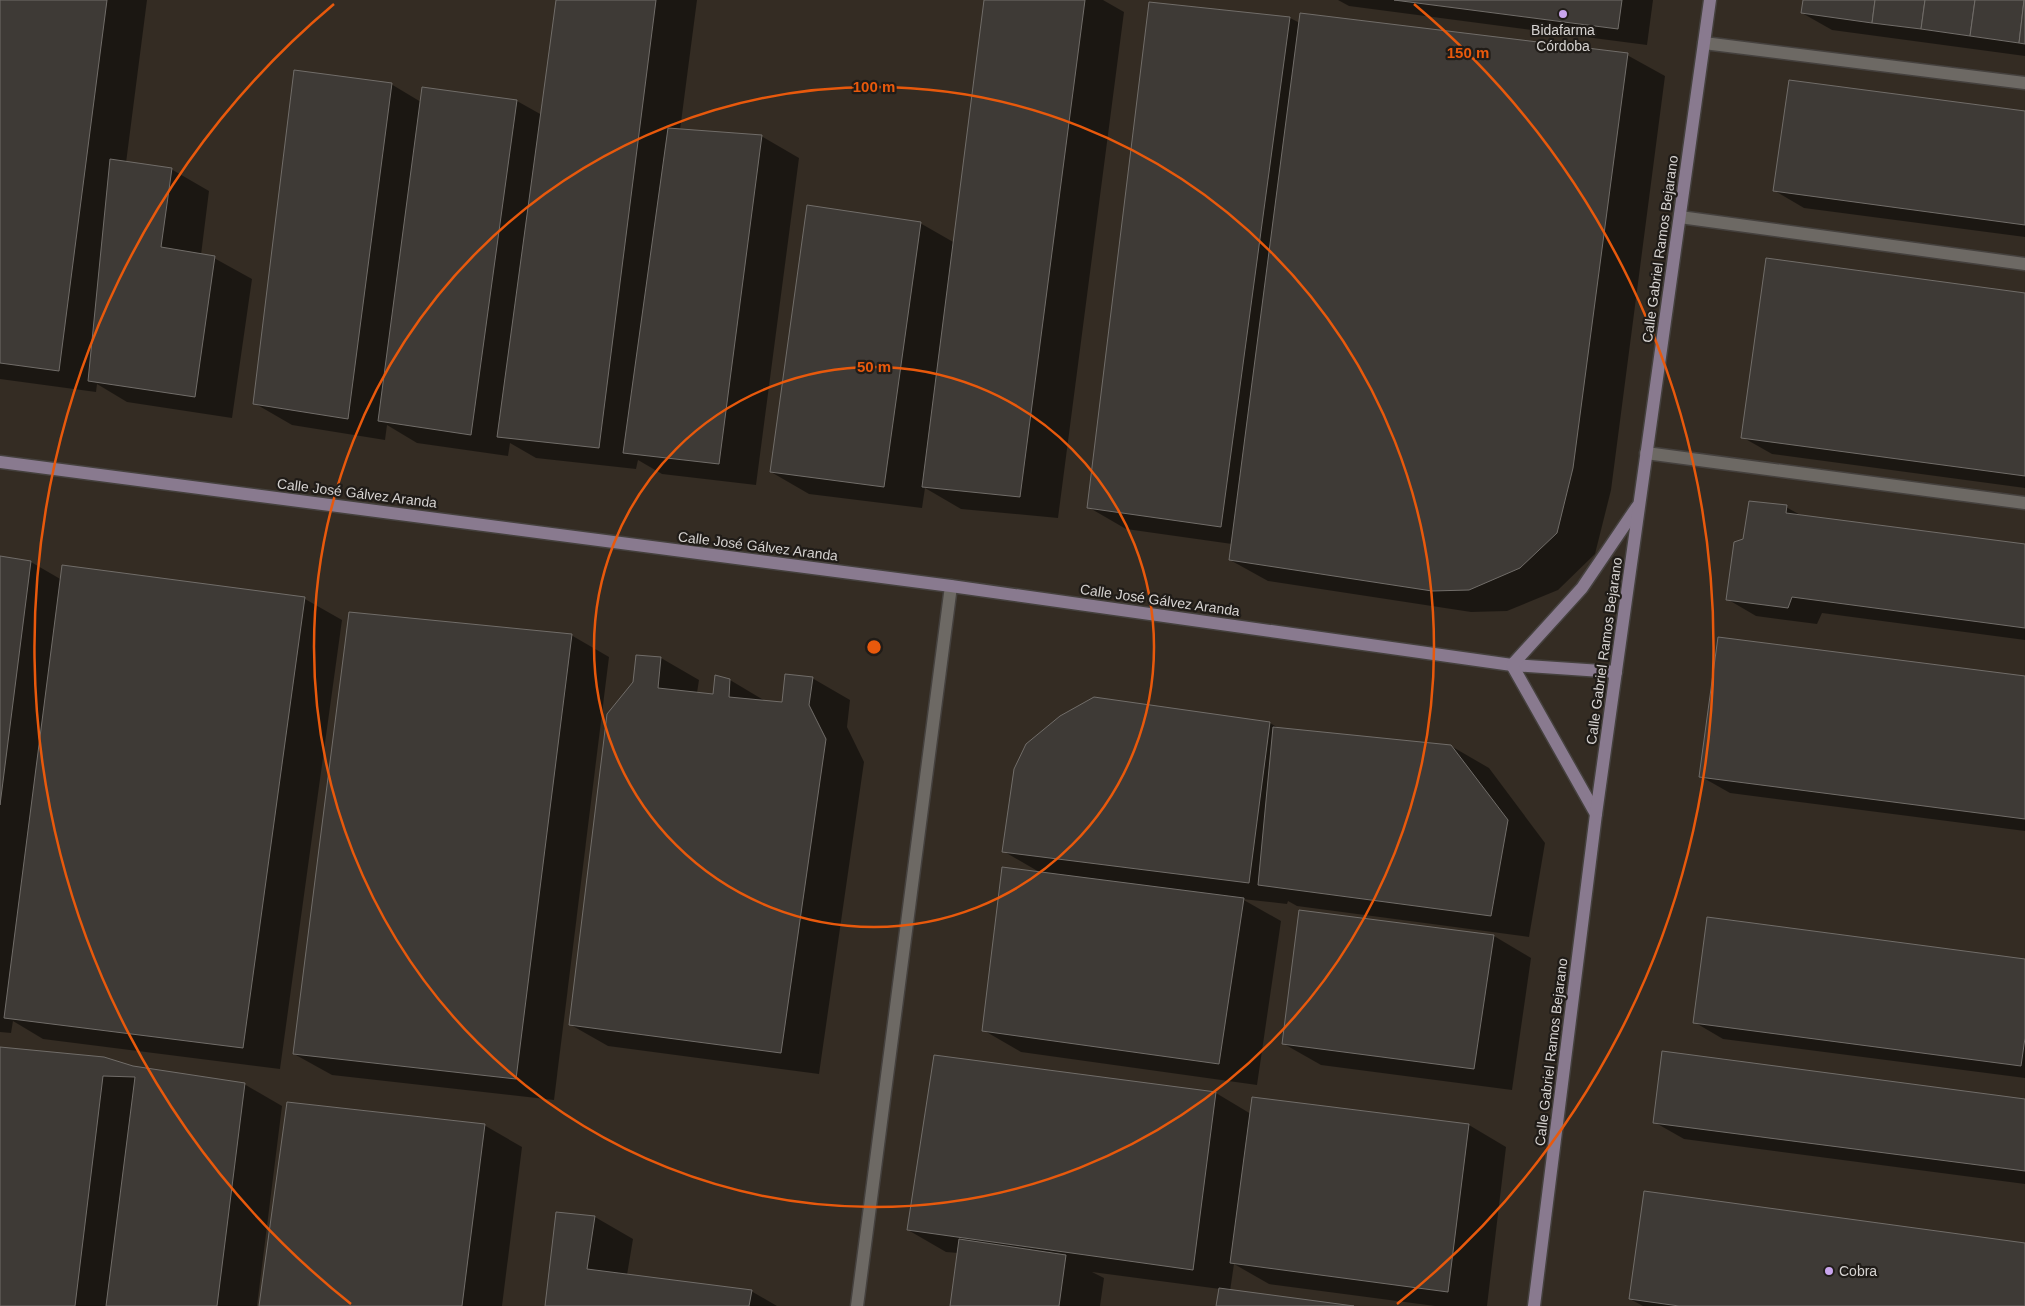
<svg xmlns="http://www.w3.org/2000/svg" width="2025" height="1306" viewBox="0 0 2025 1306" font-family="Helvetica,sans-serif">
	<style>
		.built { fill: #342c23 }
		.shadow { fill: #0007 }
		.building { fill: #3e3a36; stroke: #716d69 }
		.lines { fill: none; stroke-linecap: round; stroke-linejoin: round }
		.lane-casing { stroke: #45413e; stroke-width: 15 }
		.street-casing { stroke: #45413e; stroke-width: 15 }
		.secondary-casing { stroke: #45413e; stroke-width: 15 }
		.lane { stroke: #6d6964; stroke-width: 12 }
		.street { stroke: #6d6964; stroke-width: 12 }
		.secondary { stroke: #897a8f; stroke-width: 12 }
		.ring { fill: none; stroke: #e8590c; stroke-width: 2.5 }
		.poi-dot { fill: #c9a5ee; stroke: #201c18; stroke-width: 2 }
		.labels { text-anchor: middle; stroke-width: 4.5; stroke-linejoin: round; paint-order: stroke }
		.poi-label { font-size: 14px; fill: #d6d3d1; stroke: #201c18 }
		.street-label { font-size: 14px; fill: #d6d3d1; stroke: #201c18 }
		.centre { fill: #e8590c; stroke: #201c18; stroke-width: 2.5 }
		.ring-label { font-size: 15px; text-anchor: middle; font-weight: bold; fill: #e8590c; stroke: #201c18; stroke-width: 4.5; stroke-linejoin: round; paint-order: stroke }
	</style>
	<rect width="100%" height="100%" fill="#292522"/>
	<rect class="built" x="0" y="0" width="2025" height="1306"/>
	<g class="shadow">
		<path d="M0,0H147L126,163L171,169L209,191L201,255L214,258L252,279L232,418L127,402L97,384L96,392L0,379Z"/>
		<path d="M558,0H697L680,130L761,136L799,158L756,485L662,474L638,460L636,469L536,458L510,443L508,456L417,443L387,425L385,440L292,425L254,403L391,84L421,102L423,89L517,101L542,115Z"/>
		<path d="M986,0H1103L1124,12L1058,518L961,509L925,488L922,508L809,494L771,472L920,223L955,243Z"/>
		<path d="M1338,0H1653L1647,45L1349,6Z"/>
		<path d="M1804,0H2025V56L1832,30L1802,13Z"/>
		<path d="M1150,3L1290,18L1300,23L1627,55L1665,76L1611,490L1595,554L1558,590L1507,611L1471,612L1268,581L1230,560L1232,544L1126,529L1088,507Z"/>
		<path d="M2025,113V237L1804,208L1775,191Z"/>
		<path d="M2025,294V488L1772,454L1742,437Z"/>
		<path d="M1786,507L1804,517L2025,546V640L1822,613L1817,624L1756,616L1727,599L1745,539Z"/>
		<path d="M0,558L31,562L62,580L305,599L342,620L280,1069L43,1039L13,1021L11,1033L0,1032Z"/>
		<path d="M571,635L609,657L554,1100L332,1075L294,1054Z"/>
		<path d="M661,658L699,680L697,693L714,695L730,680L767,702L784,703L812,678L850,700L847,727L864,762L819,1074L608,1046L571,1025Z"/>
		<path d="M2025,678V831L1730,793L1700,776Z"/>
		<path d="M1094,698L1270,723L1280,729L1451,746L1489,768L1545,843L1529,937L1297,906L1288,901L1287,904L1242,899L1281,921L1257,1085L1021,1052L983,1030L1041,873L1003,851Z"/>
		<path d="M1494,936L1531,958L1512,1090L1321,1065L1284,1044Z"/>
		<path d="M2025,960V1078L1723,1039L1694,1022Z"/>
		<path d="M0,1048L244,1084L282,1106L257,1306H0Z"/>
		<path d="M1216,1093L1251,1114L1469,1125L1506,1147L1487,1306H1435L1269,1284L1234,1264L1230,1291L1344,1306H1218L1220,1289L1092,1272L1104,1278L1100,1306H951L958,1253L946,1252L908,1230Z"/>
		<path d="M2025,1100V1184L1684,1139L1654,1122Z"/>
		<path d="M484,1125L522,1147L502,1306H261Z"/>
		<path d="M557,1213L595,1217L633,1239L627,1275L751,1291L777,1306H547Z"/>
		<path d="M2025,1244V1306H1643L1630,1299Z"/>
	</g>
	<g class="building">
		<path d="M0,0H107L59,371L0,363Z"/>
		<path d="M556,0H656L599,448L497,437Z"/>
		<path d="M984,0H1085L1020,497L922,487Z"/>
		<path d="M1394,0H1622L1618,29Z"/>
		<path d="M1803,0H1875L1872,23L1801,13Z"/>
		<path d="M1875,0H1925L1921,29L1872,23Z"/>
		<path d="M1925,0H1975L1970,36L1921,29Z"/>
		<path d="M1975,0H2024L2019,43L1970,36Z"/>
		<path d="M2024,0H2025V44L2019,43Z"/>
		<path d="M1149,2L1290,17L1221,527L1087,508Z"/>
		<path d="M1300,13L1628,53L1573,468L1557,533L1520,568L1469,590L1432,591L1229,560Z"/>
		<path d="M294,70L392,83L348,419L253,404Z"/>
		<path d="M1789,80L2025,111V225L1773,191Z"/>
		<path d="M422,87L517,100L471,435L378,421Z"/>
		<path d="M668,128L762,135L719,464L623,453Z"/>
		<path d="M110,159L172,168L161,247L215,256L195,397L88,381Z"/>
		<path d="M807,205L921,222L884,487L770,472Z"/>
		<path d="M1766,258L2025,293V476L1741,438Z"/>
		<path d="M1749,501L1787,505L1786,513L2025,544V628L1792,597L1788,608L1726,600L1734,542L1743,539Z"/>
		<path d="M0,556L31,561L0,805Z"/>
		<path d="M62,565L305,597L243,1048L4,1018Z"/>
		<path d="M349,612L572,634L516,1079L293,1054Z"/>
		<path d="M1718,637L2025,676V819L1699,777Z"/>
		<path d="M636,655L661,657L658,688L713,694L715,675L730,679L729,697L782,702L785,674L813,677L809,705L826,739L781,1053L569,1025L607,714L633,682Z"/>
		<path d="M1094,697L1270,722L1249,883L1002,852L1014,769L1026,744L1060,716Z"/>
		<path d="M1273,727L1451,745L1508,820L1491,916L1258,885Z"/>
		<path d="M1002,867L1244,898L1219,1064L982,1031Z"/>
		<path d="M1299,910L1494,935L1474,1069L1282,1044Z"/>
		<path d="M1707,917L2025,959V1038L2021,1066L1693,1023Z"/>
		<path d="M0,1047L104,1057L133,1066L245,1083L217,1306H106L135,1077L103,1076L75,1306H0Z"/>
		<path d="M1662,1051L2025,1099V1171L1653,1123Z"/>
		<path d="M934,1055L1216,1092L1193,1270L907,1230Z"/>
		<path d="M1252,1097L1469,1124L1448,1292L1230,1263Z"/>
		<path d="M287,1102L485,1124L462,1306H259Z"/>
		<path d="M1644,1191L2025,1243V1306H1679L1629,1299Z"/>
		<path d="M556,1212L595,1216L587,1269L752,1290L749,1306H545Z"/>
		<path d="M959,1239L1066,1255L1059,1306H950Z"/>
		<path d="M1219,1288L1354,1306H1216Z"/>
	</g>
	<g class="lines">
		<defs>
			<g id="lane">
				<path d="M1704,43L2025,83"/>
				<path d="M1680,217L2025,264"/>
				<path d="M1646,453L2025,503"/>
			</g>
			<path id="street" d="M857,1306L951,586"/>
			<g id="secondary">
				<path d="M0,462L951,586L1512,665L1616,672"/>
				<path d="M1596,814L1512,665L1582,588L1637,507"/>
				<path d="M1534,1306L1596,814L1710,0"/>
			</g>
		</defs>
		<use href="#lane" class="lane-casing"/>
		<use href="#street" class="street-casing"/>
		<use href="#secondary" class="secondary-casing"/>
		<use href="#lane" class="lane"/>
		<use href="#street" class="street"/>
		<use href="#secondary" class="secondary"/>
	</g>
	<g class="ring">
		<circle cx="874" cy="647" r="280"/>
		<circle cx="874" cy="647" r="560"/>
		<path d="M351 1304A840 840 0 0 1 334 4M1414 4A840 840 0 0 1 1397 1304"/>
	</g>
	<g class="poi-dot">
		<circle cx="1563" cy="14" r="5"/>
		<circle cx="1829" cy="1271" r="5"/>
	</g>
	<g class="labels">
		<g class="poi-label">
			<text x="1563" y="35">Bidafarma<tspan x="1563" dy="16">Córdoba</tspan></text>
			<text x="1839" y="1276" text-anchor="start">Cobra</text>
		</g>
		<g class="street-label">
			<text transform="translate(1660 249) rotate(-82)" y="5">Calle Gabriel Ramos Bejarano</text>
			<text transform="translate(357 493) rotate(7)" y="5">Calle José Gálvez Aranda</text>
			<text transform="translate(758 546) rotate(7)" y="5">Calle José Gálvez Aranda</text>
			<text transform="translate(1160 600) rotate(8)" y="5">Calle José Gálvez Aranda</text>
			<text transform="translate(1604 651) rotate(-82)" y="5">Calle Gabriel Ramos Bejarano</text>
			<text transform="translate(1551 1052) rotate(-83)" y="5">Calle Gabriel Ramos Bejarano</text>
		</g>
	</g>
	<circle cx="874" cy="647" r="8" class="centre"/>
	<g class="ring-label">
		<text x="1468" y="58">150 m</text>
		<text x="874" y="92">100 m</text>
		<text x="874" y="372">50 m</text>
	</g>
</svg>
